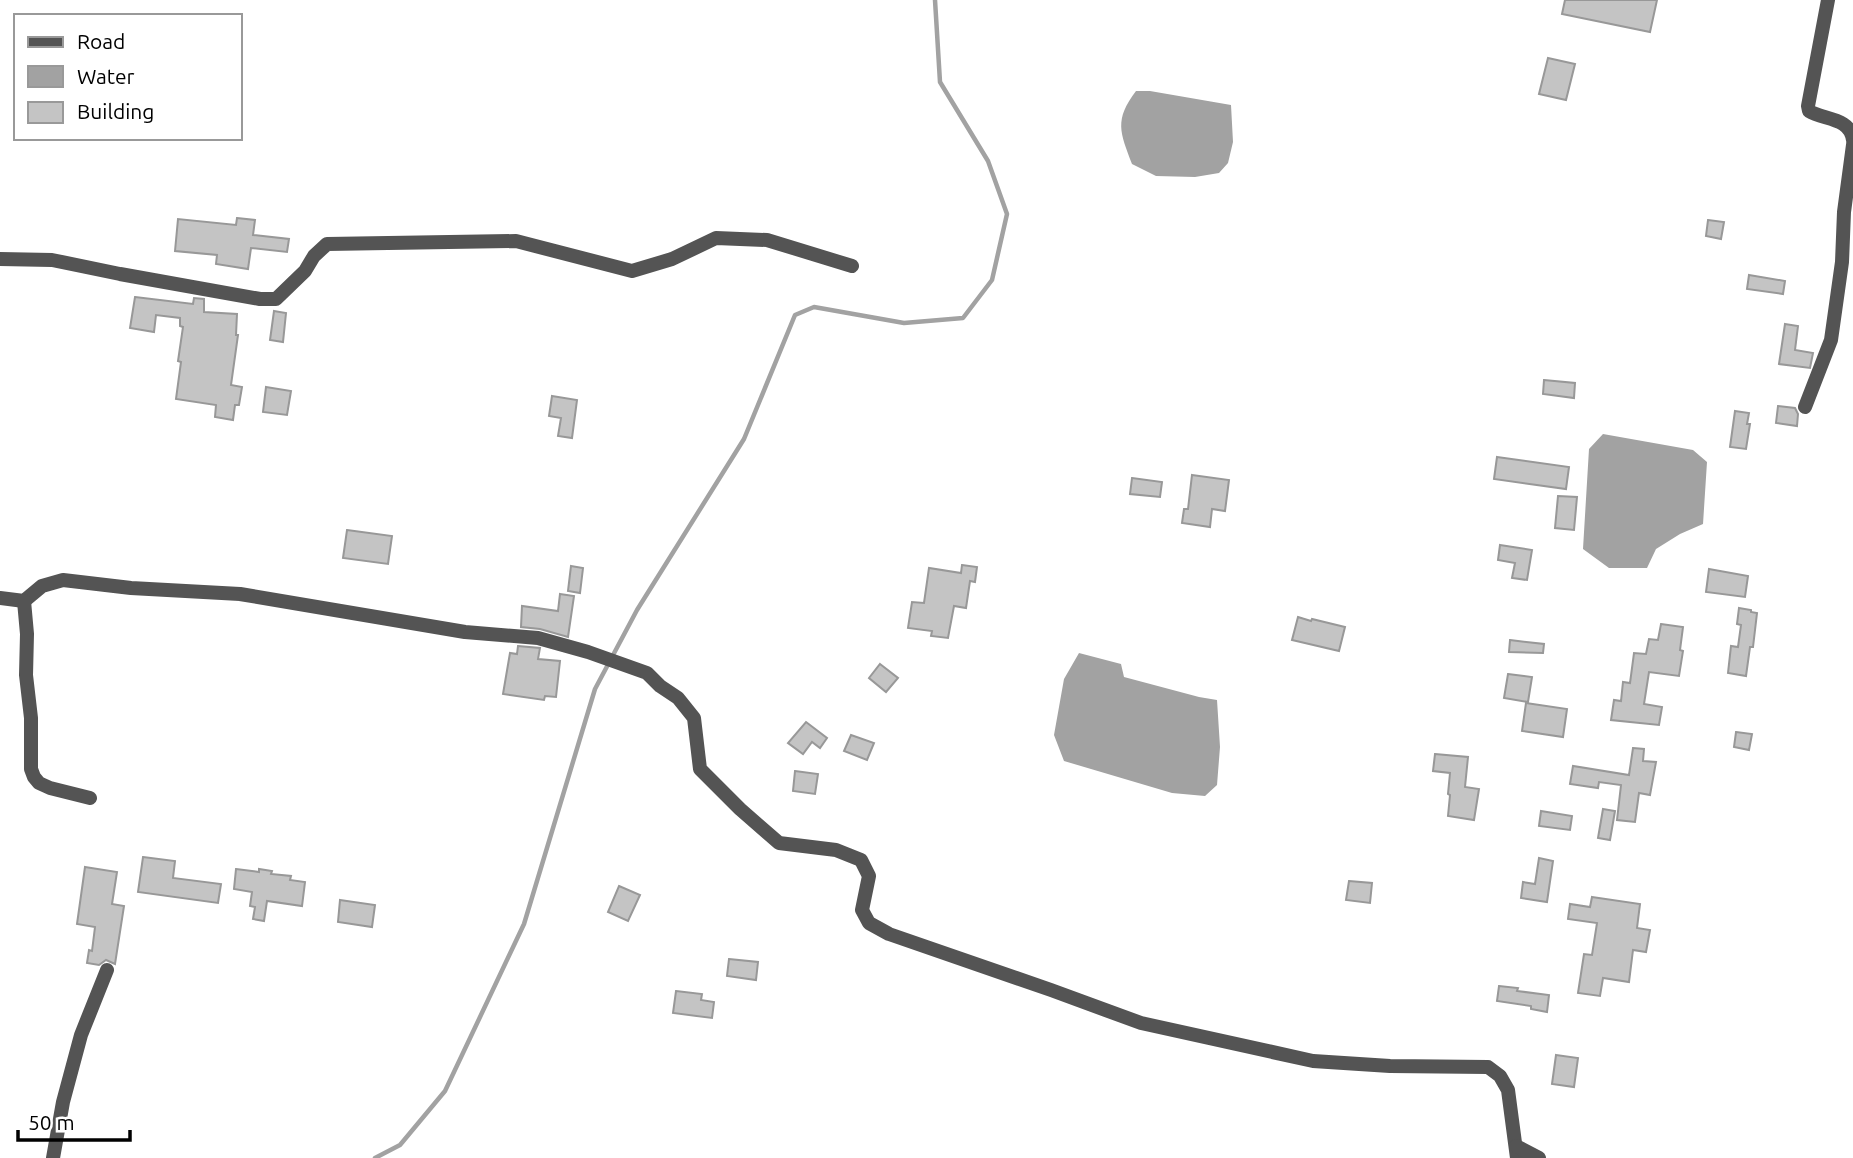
<svg xmlns="http://www.w3.org/2000/svg" width="1853" height="1158" viewBox="0 0 1853 1158" font-family="Ubuntu,sans-serif">
	<style>
		.water { fill: #a2a2a2 }
		.lines { fill: none; stroke-linecap: round; stroke-linejoin: round }
		.stream { stroke: #a2a2a2; stroke-width: 4.5 }
		.building { fill: #c4c4c4; stroke: #989898; stroke-width: 2 }
		.street { stroke: #545454; stroke-width: 14 }
	</style>
	<rect width="100%" height="100%" fill="#fff"/>
	<g class="water">
		<path d="M1136,91H1150L1231,105L1233,142L1228,163L1219,173L1195,177L1156,176L1132,164C1120,132 1114,120 1136,91Z"/>
		<path d="M1603,434L1693,450L1707,462L1703,524L1680,534L1656,549L1647,568H1609L1583,549L1589,449Z"/>
		<path d="M1079,653L1121,664L1124,677L1199,697L1217,700L1220,747L1217,785L1205,796L1172,793L1064,761L1054,735L1064,679Z"/>
	</g>
	<g class="lines">
		<path class="stream" d="M375,1158L400,1145L445,1091L524,924L595,689L637,610L744,439L795,315L814,307L904,323L963,318L992,280L1007,214L988,161L940,82L935,0"/>
	</g>
	<g class="building">
		<path d="M1565,0H1657L1650,32L1562,14Z"/>
		<path d="M1548,58L1575,64L1566,100L1539,94Z"/>
		<path d="M237,218L255,220L253,235L289,239L287,252L251,248L248,269L216,264L217,255L175,251L178,219L236,225Z"/>
		<path d="M1708,220L1724,222L1721,239L1706,236Z"/>
		<path d="M1749,275L1785,281L1783,294L1747,289Z"/>
		<path d="M135,297L193,304L194,298L204,299V312L237,314L236,335H238L231,385L242,387L239,405H235L233,420L215,417L216,405L176,399L181,362L178,361L183,327L180,326V318L156,315L154,332L130,328Z"/>
		<path d="M274,311L286,313L283,342L270,340Z"/>
		<path d="M1785,324L1798,326L1795,350L1813,353L1810,368L1779,364Z"/>
		<path d="M1544,380L1575,383L1574,398L1543,394Z"/>
		<path d="M266,387L291,391L287,415L263,412Z"/>
		<path d="M552,396L577,400L572,438L558,436L561,418L549,416Z"/>
		<path d="M1778,406L1795,408L1798,414L1797,426L1776,423Z"/>
		<path d="M1735,411L1749,413L1747,424H1750L1746,449L1730,447Z"/>
		<path d="M1497,457L1569,467L1566,489L1494,479Z"/>
		<path d="M1192,475L1229,480L1225,511L1212,509L1210,527L1182,523L1184,509H1188Z"/>
		<path d="M1132,478L1162,482L1160,497L1130,494Z"/>
		<path d="M1558,496L1577,497L1574,530L1555,528Z"/>
		<path d="M347,530L392,536L388,564L343,558Z"/>
		<path d="M1500,545L1532,550L1527,580L1512,578L1515,563L1498,560Z"/>
		<path d="M962,565L977,567L975,582L970,581L966,608L954,606L948,638L931,636L932,631L908,628L912,602L924,603L929,568L961,573Z"/>
		<path d="M571,566L583,568L580,593L568,591Z"/>
		<path d="M1709,569L1748,576L1745,597L1706,592Z"/>
		<path d="M560,594L574,596L568,637L540,629L521,627L522,606L558,611Z"/>
		<path d="M1739,608L1751,610V612L1757,613L1753,647H1750L1746,676L1728,673L1731,646L1738,647L1741,625L1737,624Z"/>
		<path d="M1298,617L1311,621L1312,619L1345,627L1339,651L1292,640Z"/>
		<path d="M1661,624L1683,627L1680,650L1683,651L1679,676L1649,672L1644,704L1662,707L1659,725L1611,720L1614,700L1621,701L1623,682L1630,683L1634,653L1646,654L1649,639L1658,640Z"/>
		<path d="M1510,640L1544,644L1543,653L1509,652Z"/>
		<path d="M518,646L540,648L538,659L560,661L556,697L545,696L544,700L503,694L510,653L517,654Z"/>
		<path d="M880,664L898,678L886,692L869,678Z"/>
		<path d="M1508,674L1532,677L1528,702L1504,698Z"/>
		<path d="M1526,703L1567,709L1563,737L1522,731Z"/>
		<path d="M806,722L827,738L820,748L812,742L803,754L788,743Z"/>
		<path d="M1736,732L1752,734L1749,750L1734,747Z"/>
		<path d="M851,735L874,743L867,760L844,751Z"/>
		<path d="M1633,748L1644,749L1643,761L1656,762L1650,795L1639,793L1635,822L1617,820L1621,785L1599,782L1598,788L1570,784L1573,766L1629,775Z"/>
		<path d="M1435,754L1468,757L1465,787L1479,789L1474,820L1448,816L1450,795L1448,794L1450,773L1433,771Z"/>
		<path d="M795,771L818,774L815,794L793,791Z"/>
		<path d="M1603,809L1615,811L1610,840L1598,838Z"/>
		<path d="M1541,811L1572,816L1570,830L1539,826Z"/>
		<path d="M143,857L175,861L173,878L221,884L218,903L138,892Z"/>
		<path d="M1539,858L1553,861L1547,902L1521,898L1523,882L1535,884Z"/>
		<path d="M85,867L117,872L112,904L124,906L115,964L106,960L99,965L87,963L89,950L92,951L95,927L77,924Z"/>
		<path d="M236,869L259,872V869L272,871L271,874L291,876L290,880L305,882L302,906L267,901L264,921L253,919L255,907L250,906L252,892L234,889Z"/>
		<path d="M1349,881L1372,883L1370,903L1346,900Z"/>
		<path d="M619,886L640,895L628,921L608,912Z"/>
		<path d="M1592,897L1640,904L1637,928L1650,930L1646,952L1633,950L1629,982L1603,978L1600,996L1578,993L1584,954L1592,955L1597,923L1568,919L1570,904L1590,907Z"/>
		<path d="M340,900L375,905L372,927L338,922Z"/>
		<path d="M729,959L758,962L756,980L727,976Z"/>
		<path d="M1499,986L1518,988L1517,991L1549,995L1547,1012L1531,1009V1006L1497,1001Z"/>
		<path d="M676,991L702,994L701,1000L714,1002L712,1018L673,1013Z"/>
		<path d="M1556,1055L1578,1058L1574,1087L1552,1084Z"/>
	</g>
	<g class="lines">
		<g class="street">
			<path d="M1828,0L1808,106L1809,111C1824,120 1850,117 1853,140"/>
			<path d="M0,259L52,260L120,274L260,299H276L305,271L314,256L327,244L516,241L632,271L672,259L716,238L767,240L852,266"/>
			<path d="M1805,407L1831,340L1842,262L1844,212L1853,145"/>
			<path d="M0,598L24,601L42,586L63,580L131,588L240,594L465,632L538,638L588,652L647,673L660,686L678,698L694,718L700,769L740,809L779,843L836,850L861,860L869,876L862,910L869,923L889,934L1051,990L1141,1023L1313,1061L1390,1066L1488,1067L1500,1076L1508,1090L1517,1158"/>
			<path d="M24,601L27,634L26,675L31,718V769L34,777L39,783L50,788L90,798"/>
			<path d="M1516,1146L1539,1158"/>
			<path d="M53,1158L63,1102L81,1035L107,970"/>
		</g>
	</g>
	<rect x="14" y="14" width="228" height="126" fill="#ffffff" stroke="#999999" stroke-width="2"/>
	<rect x="28" y="37" width="35" height="10" fill="#545454" stroke="#999999" stroke-width="2"/>
	<text x="77" y="49" font-size="21" fill="#000000">Road</text>
	<rect x="28" y="66" width="35" height="21" fill="#a2a2a2" stroke="#999999" stroke-width="2"/>
	<text x="77" y="84" font-size="21" fill="#000000">Water</text>
	<rect x="28" y="102" width="35" height="21" fill="#c4c4c4" stroke="#999999" stroke-width="2"/>
	<text x="77" y="119" font-size="21" fill="#000000">Building</text>
	<path d="M18 1130v10h112v-10" fill="none" stroke="#000000" stroke-width="3.5"/>
	<text x="28" y="1130" font-size="21" fill="#000000" stroke="#ffffff" stroke-width="5" paint-order="stroke">50 m</text>
</svg>
